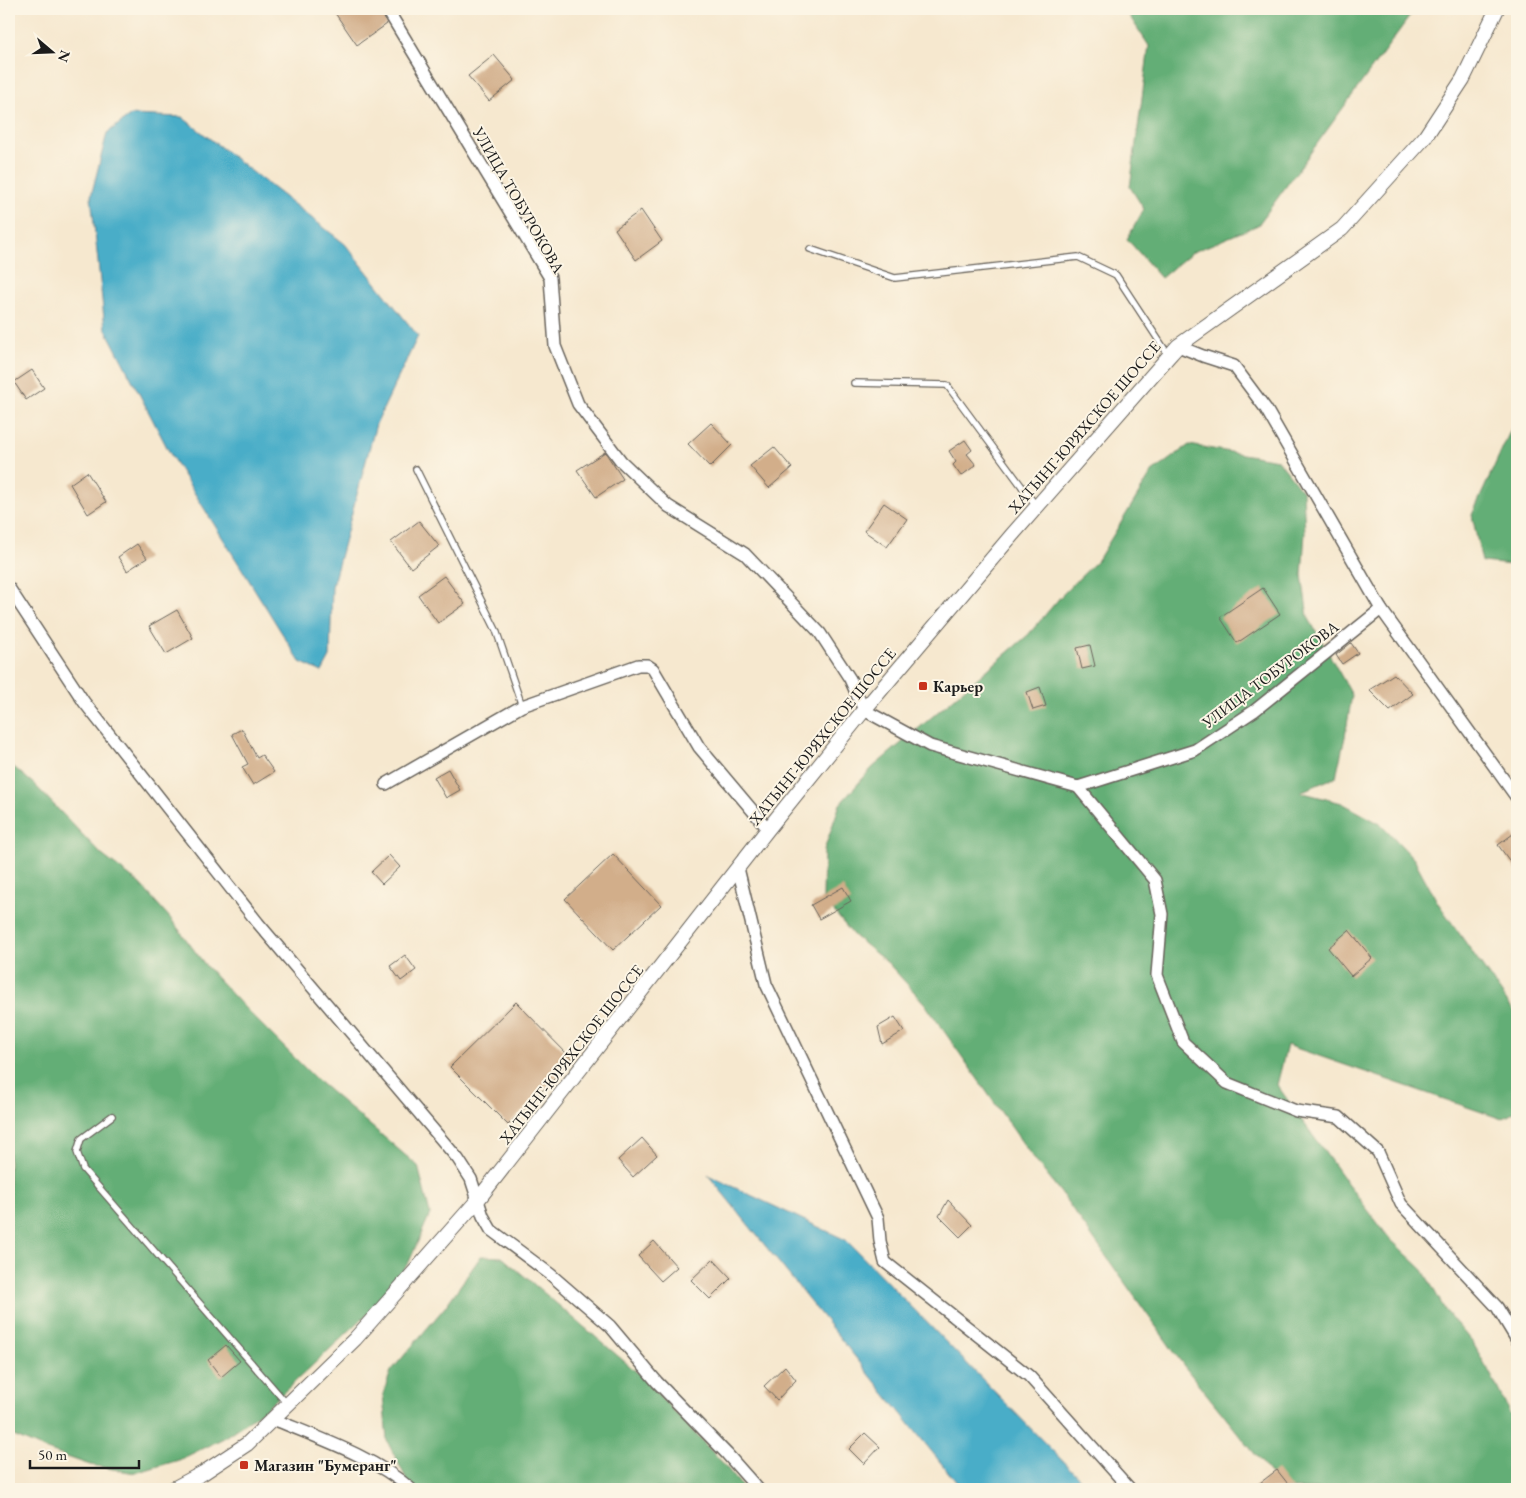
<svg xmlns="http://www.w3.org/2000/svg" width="1526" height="1498" viewBox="0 0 1526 1498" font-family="'EB Garamond',serif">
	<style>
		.forest { fill: #64ae76; stroke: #406549 }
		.water { fill: #49adc8; stroke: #326472 }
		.building { fill: #d2ae8a }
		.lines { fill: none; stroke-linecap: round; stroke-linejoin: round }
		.service-casing { stroke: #68635b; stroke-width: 8 }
		.minor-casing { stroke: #68635b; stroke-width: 14 }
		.tertiary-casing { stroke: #68635b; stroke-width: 16 }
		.service { stroke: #fff; stroke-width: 5.5 }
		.minor { stroke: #fff; stroke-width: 11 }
		.tertiary { stroke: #fff; stroke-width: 14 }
		.poi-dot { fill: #c8321e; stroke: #fcf5e5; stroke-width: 2 }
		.labels { text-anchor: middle; stroke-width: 4; stroke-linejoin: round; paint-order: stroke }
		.street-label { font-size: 16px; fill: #1c1c1c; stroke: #fcf5e5 }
		.poi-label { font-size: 16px; font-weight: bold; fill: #1c1c1c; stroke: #fcf5e5; text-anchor: start }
	</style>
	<rect width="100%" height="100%" fill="#fcf5e5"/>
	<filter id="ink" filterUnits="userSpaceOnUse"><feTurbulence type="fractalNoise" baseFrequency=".02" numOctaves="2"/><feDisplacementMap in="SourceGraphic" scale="10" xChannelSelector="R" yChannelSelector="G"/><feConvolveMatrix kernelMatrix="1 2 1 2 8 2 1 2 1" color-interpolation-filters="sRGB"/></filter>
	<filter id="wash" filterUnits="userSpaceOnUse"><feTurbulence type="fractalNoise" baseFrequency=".0096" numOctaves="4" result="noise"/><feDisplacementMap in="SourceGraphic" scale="20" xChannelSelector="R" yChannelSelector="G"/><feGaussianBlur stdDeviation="1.12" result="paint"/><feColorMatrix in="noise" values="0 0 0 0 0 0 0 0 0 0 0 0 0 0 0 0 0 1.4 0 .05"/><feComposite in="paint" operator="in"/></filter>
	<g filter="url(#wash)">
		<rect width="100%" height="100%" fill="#f6e8cf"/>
		<g class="forest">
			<path d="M1125,9H1415L1258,225L1191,253L1161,278L1127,239L1144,209L1130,187L1149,46Z"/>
			<path d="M1517,416V579L1512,565L1482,562L1472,515Z"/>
			<path d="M1189,445L1278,460L1303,492L1305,533L1302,575L1308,617L1352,695L1345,737L1336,777L1300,792L1342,803L1382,825L1414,859L1438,903L1517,1016V1111L1502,1119L1287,1045L1277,1085L1341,1175L1390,1239L1423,1270L1445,1310L1473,1343L1492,1377L1517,1428V1489H1283L1184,1366L1061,1193L1031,1155L925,1004L888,963L854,936L823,898L824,850L840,804L872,768L1028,635L1062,595L1098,560L1152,472Z"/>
			<path d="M9,763L35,785L102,855L140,884L171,919L206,966L244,1007L317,1080L418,1166L430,1214L409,1262L379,1303L268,1407L222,1439L179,1460L135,1473L90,1465L44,1449L9,1434Z"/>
			<path d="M481,1256L502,1257L638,1373L722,1462L744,1489H401L406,1478L387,1441L383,1394L391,1371L445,1307Z"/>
		</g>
		<g class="water">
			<path d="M131,115L182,117L345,244L418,336L376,424L332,587L330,657L322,672L300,662L172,457L105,328L91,196L107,133Z"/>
			<path d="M708,1175L846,1240L1090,1489H962Z"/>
		</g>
		<g id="blocks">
			<g class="building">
				<path d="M341,9H380L387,24L357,45L335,13Z"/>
				<path d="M494,55L515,80L489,101L468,76Z"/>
				<path d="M641,210L662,241L636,260L615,229Z"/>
				<path d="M32,370L44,388L26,400L14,382Z"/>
				<path d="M711,423L732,445L710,467L688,444Z"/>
				<path d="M965,440L972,450L967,454L976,465L961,476L953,465L956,462L949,451Z"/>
				<path d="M774,447L792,468L769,488L750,466Z"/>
				<path d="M605,452L623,479L596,497L577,470Z"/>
				<path d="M87,472L106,502L88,514L70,484Z"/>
				<path d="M884,503L907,519L887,547L864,531Z"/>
				<path d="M419,521L439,546L411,568L391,542Z"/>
				<path d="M137,544L147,558L127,571L118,557Z"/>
				<path d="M444,576L465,604L438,623L418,595Z"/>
				<path d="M1263,588L1280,614L1237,643L1220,617Z"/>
				<path d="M177,610L193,638L166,654L149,626Z"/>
				<path d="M1351,643L1358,653L1342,664L1336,655Z"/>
				<path d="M1090,645L1095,666L1082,669L1077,648Z"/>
				<path d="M1394,674L1413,694L1390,711L1369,690Z"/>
				<path d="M1040,687L1046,706L1033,710L1027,692Z"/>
				<path d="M242,729L257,758L262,755L274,772L253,785L242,767L248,764L232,734Z"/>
				<path d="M448,769L460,790L446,798L434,777Z"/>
				<path d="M1513,834L1517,841V871L1498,845Z"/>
				<path d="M613,854L661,905L613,950L565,899Z"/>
				<path d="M389,855L400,867L382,884L371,872Z"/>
				<path d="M843,887L851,901L819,919L811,905Z"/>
				<path d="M1349,930L1372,958L1351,976L1328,948Z"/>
				<path d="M405,955L416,970L401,981L390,966Z"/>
				<path d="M516,1002L573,1060L508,1125L450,1067Z"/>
				<path d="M895,1017L904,1031L882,1044L878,1027Z"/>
				<path d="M642,1138L657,1155L633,1177L618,1160Z"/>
				<path d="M948,1200L972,1225L960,1237L939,1216Z"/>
				<path d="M654,1241L677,1267L661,1281L638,1256Z"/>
				<path d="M713,1259L731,1278L710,1299L691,1280Z"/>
				<path d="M226,1345L240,1361L221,1377L208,1360Z"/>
				<path d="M785,1366L796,1380L777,1400L764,1386Z"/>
				<path d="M865,1433L880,1447L864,1464L849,1449Z"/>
				<path d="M1277,1470L1292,1489H1252Z"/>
			</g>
		</g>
	</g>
	<g filter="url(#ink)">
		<use href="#blocks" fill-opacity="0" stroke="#68635b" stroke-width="1"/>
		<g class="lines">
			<defs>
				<g id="service">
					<path d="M810,249L895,278L1078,257L1116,275L1169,356"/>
					<path d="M854,383L947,385L1037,507"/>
					<path d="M416,469L496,630L522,706"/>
					<path d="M112,1116L81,1139L77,1152L83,1169L288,1405"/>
				</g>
				<g id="minor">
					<path d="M387,9L550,278L555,346L578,404L621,461L668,506L745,554L820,633L850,679L864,710L930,746L1078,787L1195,750L1254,711L1381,609"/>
					<path d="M1178,346L1203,356L1234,366L1266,409L1381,609L1517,798"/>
					<path d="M9,588L84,702L258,923L458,1159L471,1179L483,1216L491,1230L550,1274L610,1326L657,1382L727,1454L758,1489"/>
					<path d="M386,784L522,706L638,665H647L653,669L699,747L768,829"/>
					<path d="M1078,787L1155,880L1162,914L1157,975L1183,1042L1227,1083L1296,1111L1339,1117L1378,1152L1401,1204L1497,1307L1517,1340"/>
					<path d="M738,868L766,984L878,1218L880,1241L885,1262L1029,1376L1130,1489"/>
					<path d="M273,1419C319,1438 374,1457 411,1489"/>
				</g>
				<path id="tertiary" d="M173,1489L203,1473L247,1444L355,1339L477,1201L768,829L864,710L1012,535L1169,356L1178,346L1342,229L1425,137L1463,79L1497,9"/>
			</defs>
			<use href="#service" class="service-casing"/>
			<use href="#minor" class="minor-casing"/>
			<use href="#tertiary" class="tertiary-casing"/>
			<use href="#service" class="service"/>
			<use href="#minor" class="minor"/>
			<use href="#tertiary" class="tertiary"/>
		</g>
	</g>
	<g class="poi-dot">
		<rect x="918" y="681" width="10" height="10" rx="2.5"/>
		<rect x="239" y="1460" width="10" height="10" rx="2.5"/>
	</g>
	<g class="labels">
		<g class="street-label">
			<text transform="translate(519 200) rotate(60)" y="6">УЛИЦА ТОБУРОКОВА</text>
			<text transform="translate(1084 427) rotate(-49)" y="6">ХАТЫНГ-ЮРЯХСКОЕ ШОССЕ</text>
			<text transform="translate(1270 674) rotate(-37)" y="6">УЛИЦА ТОБУРОКОВА</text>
			<text transform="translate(822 736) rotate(-51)" y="6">ХАТЫНГ-ЮРЯХСКОЕ ШОССЕ</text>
			<text transform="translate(571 1054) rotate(-52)" y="6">ХАТЫНГ-ЮРЯХСКОЕ ШОССЕ</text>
		</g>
		<g class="poi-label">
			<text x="933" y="692">Карьер</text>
			<text x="254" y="1471">Магазин "Бумеранг"</text>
		</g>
	</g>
	<rect width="1526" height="1498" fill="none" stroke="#fcf5e5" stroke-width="30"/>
	<g transform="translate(52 52) rotate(109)" stroke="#fcf5e5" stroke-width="4" paint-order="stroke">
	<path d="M0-4L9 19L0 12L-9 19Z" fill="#1c1c1c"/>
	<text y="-8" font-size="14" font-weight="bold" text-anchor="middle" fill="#1c1c1c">N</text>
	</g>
	<path d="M30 1460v8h109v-8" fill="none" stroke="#1c1c1c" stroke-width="2.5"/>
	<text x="38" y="1460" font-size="15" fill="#1c1c1c" stroke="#fcf5e5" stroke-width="4" paint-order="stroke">50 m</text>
</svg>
